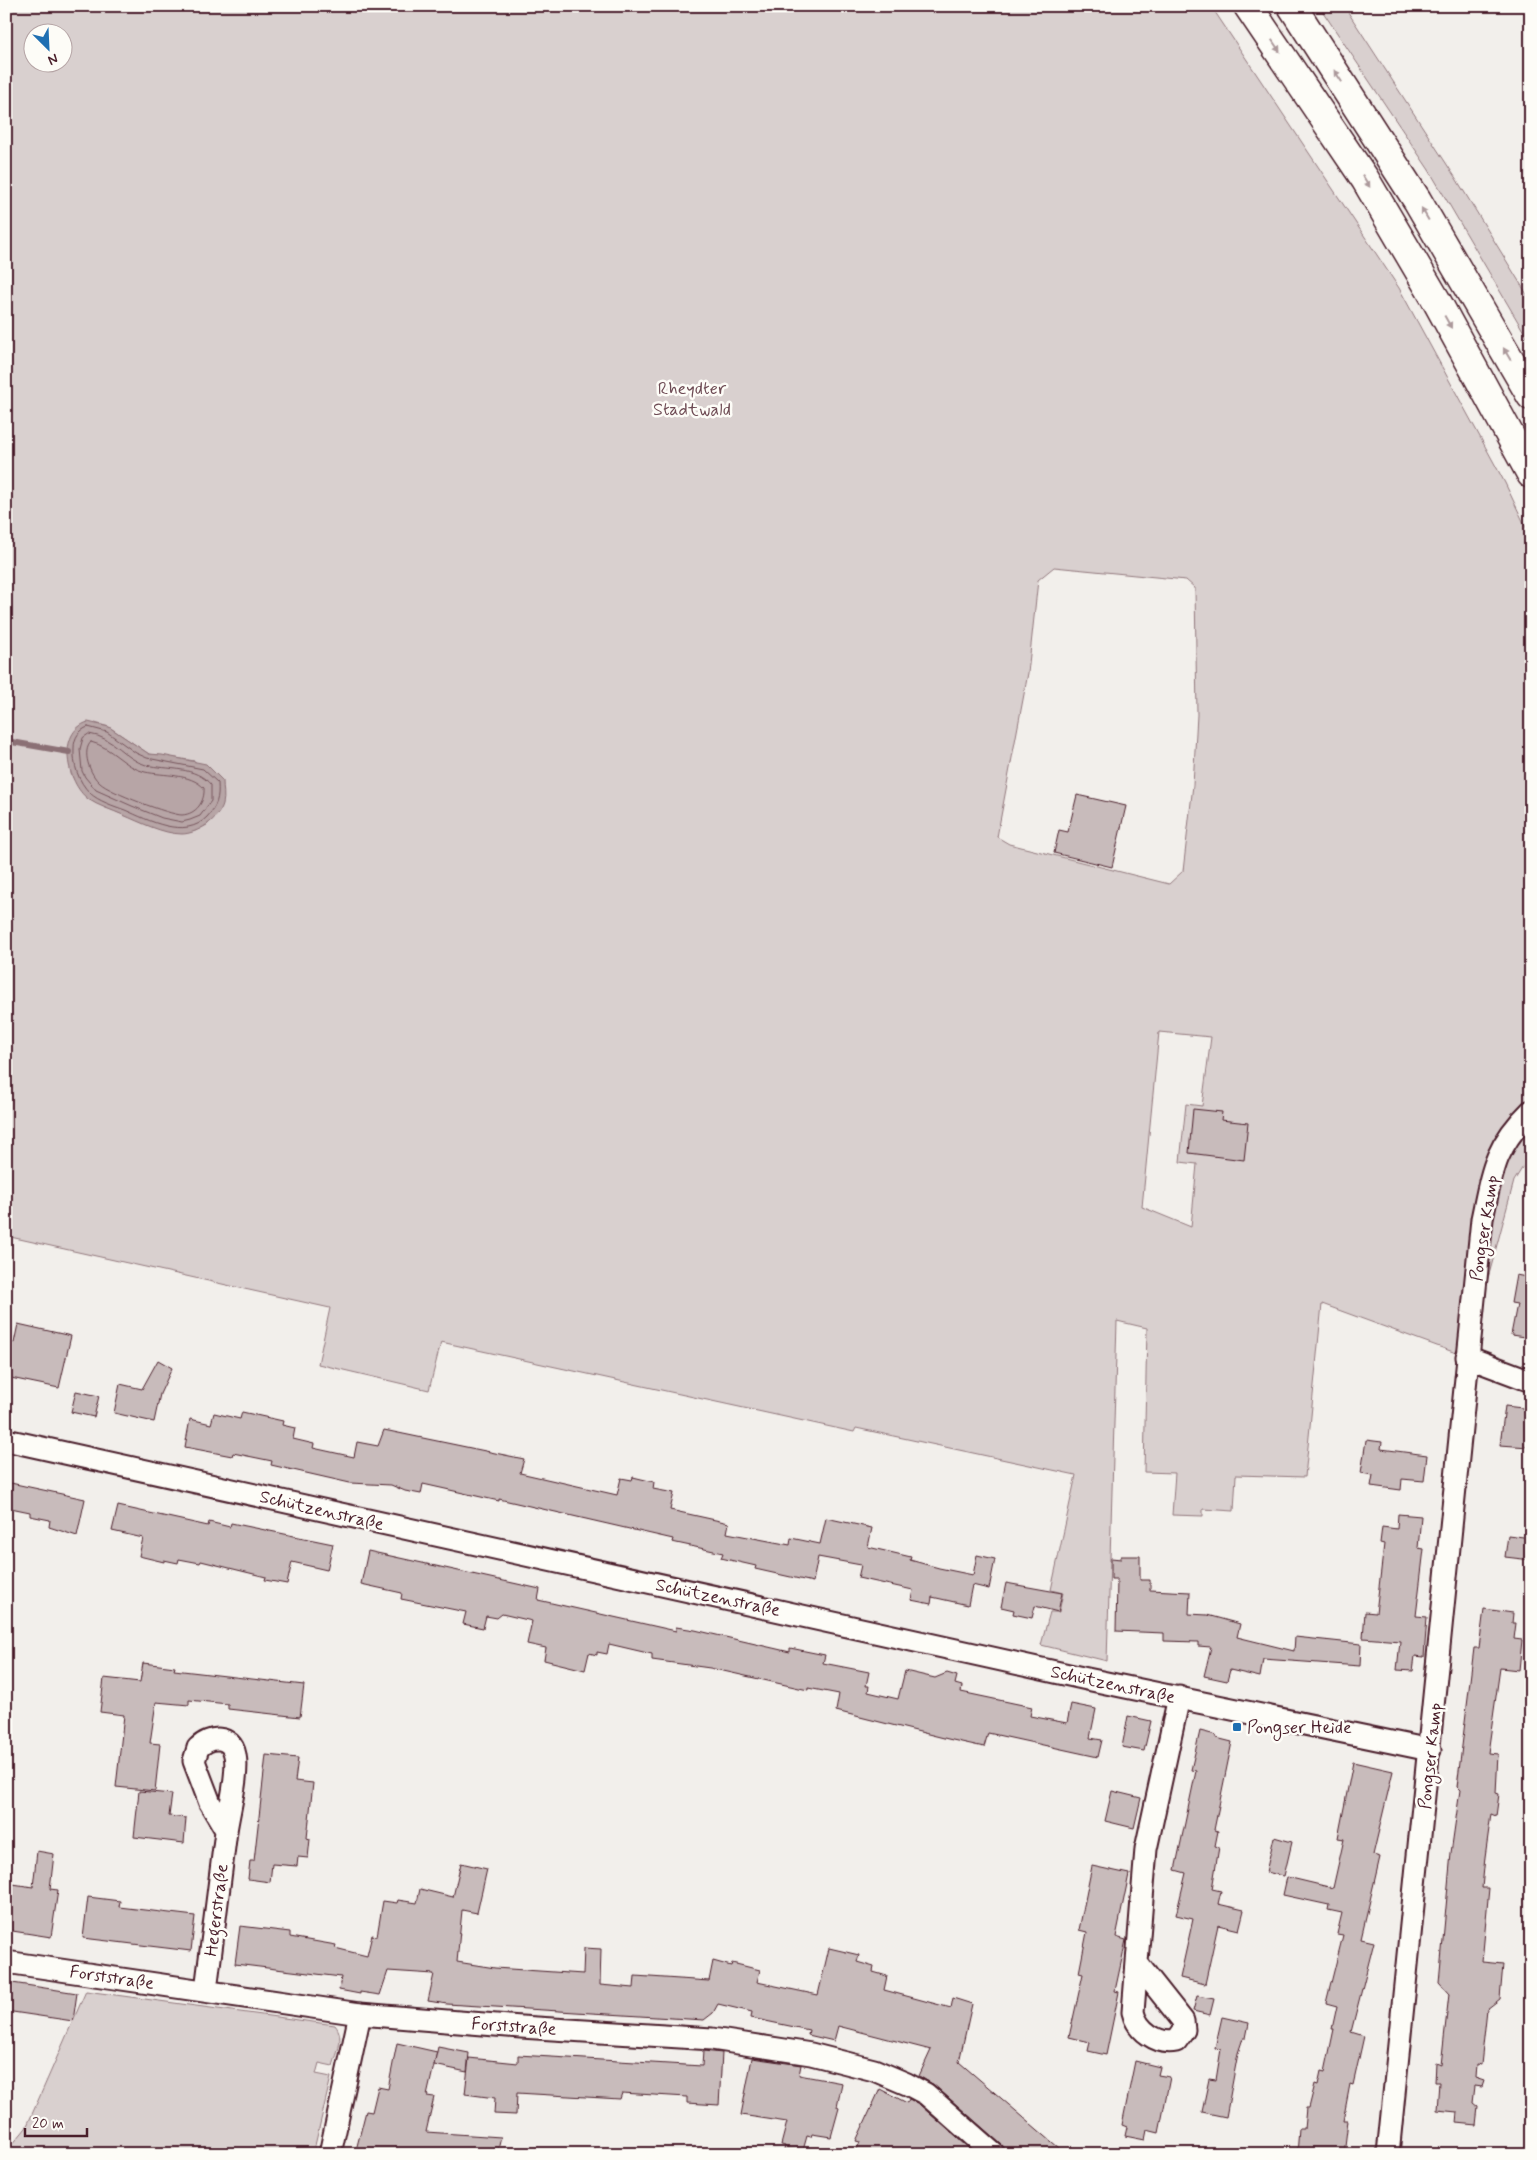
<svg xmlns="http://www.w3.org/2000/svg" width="1537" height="2160" viewBox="0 0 1537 2160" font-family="Mynerve,sans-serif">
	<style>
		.green { fill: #d9d0cf; stroke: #92787d; fill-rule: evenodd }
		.water { fill: #b7a5a6; stroke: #8b6f75 }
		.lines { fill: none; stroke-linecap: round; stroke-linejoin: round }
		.shore { stroke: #76555c; stroke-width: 1 }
		.stream { stroke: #8b6f75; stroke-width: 6 }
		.building { fill: #c8bbbb; stroke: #4a1f2b }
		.minor-casing { stroke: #4a1f2b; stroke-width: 25 }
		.motorway-casing { stroke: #4a1f2b; stroke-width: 31 }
		.minor { stroke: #fdfcf7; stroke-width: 21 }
		.motorway { stroke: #fdfcf7; stroke-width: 28 }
		.oneway { fill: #ac999b }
		.poi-dot { fill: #1f6fb2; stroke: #fdfcf7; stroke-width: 2 }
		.labels { text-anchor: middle; stroke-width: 5; stroke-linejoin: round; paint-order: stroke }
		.park-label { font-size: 18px; fill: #6e4b54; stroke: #fdfcf7 }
		.street-label { font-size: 18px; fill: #4a1f2b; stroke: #fdfcf7 }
		.poi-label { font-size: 18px; fill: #4a1f2b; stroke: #fdfcf7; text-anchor: start }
	</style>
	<rect width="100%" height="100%" fill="#f2efeb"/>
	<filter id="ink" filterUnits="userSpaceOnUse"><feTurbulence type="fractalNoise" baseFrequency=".02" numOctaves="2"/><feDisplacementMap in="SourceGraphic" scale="10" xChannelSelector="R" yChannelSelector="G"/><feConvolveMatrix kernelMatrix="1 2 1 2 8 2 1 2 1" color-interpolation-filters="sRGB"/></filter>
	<g filter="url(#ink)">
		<g class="green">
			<path d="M6,6H1211L1399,288L1505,483L1531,538V1154L1514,1181L1467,1357L1322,1304L1305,1477L1236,1475L1234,1511L1203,1509V1516L1172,1515L1175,1473L1144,1472L1147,1328L1117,1321L1107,1661L1041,1645L1050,1612H1059L1063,1593L1051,1590L1076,1475L856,1428L854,1432L441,1342L429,1390L318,1364L330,1308L6,1236ZM32,32H62V62H32ZM1054,567L1186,580L1195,588L1197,715L1193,785L1183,871L1169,884L1009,844L997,837L1028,673L1038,580ZM95,723L109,727L149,754L195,761L215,816L207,825L195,831L159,829L107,808L88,799L76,783L71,774L69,749ZM1159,1032L1211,1037L1202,1106L1186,1104L1180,1162L1197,1164L1191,1227L1142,1207Z"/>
			<path d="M1319,6H1344L1457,180L1531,301V344L1429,170Z"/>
			<path d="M86,1991L335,2025C345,2037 337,2052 333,2066L319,2063L316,2074L331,2077L313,2154H9L12,2145L26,2128Z"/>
		</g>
		<path class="water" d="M88,722L109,727L149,754L162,755L206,764L223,781C223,788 225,797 223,804C219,819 197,834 182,834C163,834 140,822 123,815C112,810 98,806 88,799C67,783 56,732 88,722Z"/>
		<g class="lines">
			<g class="shore">
				<path d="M88,727L107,732L136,753L147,758L203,769L218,783C219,798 217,806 207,817C185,840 148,820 125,810C114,806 98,801 90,793C78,781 73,765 74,748C74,738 79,730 88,727Z"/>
				<path d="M89,734C114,737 124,759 146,765C168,770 196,766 211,785V801L200,816L190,820L182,822L162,818L132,806L96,790L85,777L82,771L80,749L83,738Z"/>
				<path d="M91,742C112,747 124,767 145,772C164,776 190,773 204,788C205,801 197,814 182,815C170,815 109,792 100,783C90,775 81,751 91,742Z"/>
			</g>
			<path class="stream" d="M6,741L69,752"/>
		</g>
		<g class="building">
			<path d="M1077,795L1126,806L1112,867L1054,853L1059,830L1068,832Z"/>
			<path d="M1193,1109L1222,1112L1221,1120L1248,1123L1244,1160L1189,1153Z"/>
			<path d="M1516,1275L1531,1278V1338L1511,1335L1517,1304L1511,1303Z"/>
			<path d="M18,1324L71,1336L59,1388L6,1377L10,1358L6,1357V1341L14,1343Z"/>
			<path d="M158,1360L172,1368L160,1394L154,1422L114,1413L120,1384L142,1389Z"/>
			<path d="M76,1391L99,1396L94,1417L71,1412Z"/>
			<path d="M1505,1406L1531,1409L1529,1447L1500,1445Z"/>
			<path d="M242,1412L283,1421L282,1425L295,1428L293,1439L314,1444L313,1448L354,1457L357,1442L378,1446L384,1430L524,1459L520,1473L617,1495L621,1478L632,1480L633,1477L654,1482L653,1489L674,1493L670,1510L729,1523L727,1533L790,1545L791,1538L820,1544L826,1518L872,1528L868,1547L911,1557L910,1560L939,1568L973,1575L977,1555L995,1559L989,1589L972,1585L968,1605L932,1597L931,1604L911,1600L913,1590L858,1578L861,1565L818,1557L813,1582L755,1569L756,1566L721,1558L723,1553L672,1542L673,1539L499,1499V1501L423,1484L421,1494L405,1491L391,1485L350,1483L271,1465L272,1461L233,1453L232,1456L185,1447L190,1419L211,1424L214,1413L240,1419Z"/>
			<path d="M1366,1440L1382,1442L1381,1449L1427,1455L1424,1481L1402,1479L1401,1490L1371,1486L1373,1475L1361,1473Z"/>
			<path d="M6,1482L85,1499L77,1536L49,1527L50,1520L30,1516V1512L6,1507Z"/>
			<path d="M118,1506L208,1526L209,1522L230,1527L231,1523L333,1544L327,1570L292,1562L287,1584L265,1580L266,1577L201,1561L200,1563L179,1559L178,1563L164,1560V1562L139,1556L143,1538L112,1531Z"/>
			<path d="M1398,1514L1421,1516L1418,1548L1424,1549L1416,1616L1427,1617L1424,1657L1415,1656L1413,1671L1397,1670L1400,1641L1363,1638L1365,1612L1376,1613L1384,1544L1380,1543L1382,1527L1397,1529Z"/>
			<path d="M1508,1535L1531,1538V1560L1505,1557Z"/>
			<path d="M368,1551L540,1589L538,1600L676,1631V1627L695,1630L790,1652V1648L825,1655L823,1663L869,1672L866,1686H869L868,1692L898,1699L905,1671L935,1678L947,1673L957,1676L955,1684L962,1686L961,1692L1032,1707L1030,1716L1067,1723L1071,1704L1096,1709L1090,1738L1102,1740L1098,1757L988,1733L984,1747L948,1739L836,1711L839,1694L808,1688V1690L710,1668L652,1660V1654L609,1644L607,1654L597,1652V1655L589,1653L585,1670L544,1660L546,1648L527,1644L532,1621L502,1614L497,1618L486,1616L483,1628L463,1624L466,1612L401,1599L402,1593L361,1584Z"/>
			<path d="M1121,1556H1140V1580H1150V1590L1190,1592L1189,1614L1207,1615L1240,1624L1237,1637L1294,1651L1295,1637L1361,1644L1360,1666L1263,1659L1260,1677L1230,1670L1227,1681L1204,1676L1211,1647L1198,1646V1642L1164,1641V1633L1116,1631L1117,1579H1111V1558L1121,1559Z"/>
			<path d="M1006,1583L1062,1593L1058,1612L1035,1606L1032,1618L1013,1614L1014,1610L1001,1607Z"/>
			<path d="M1484,1609L1513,1613L1512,1623H1516L1514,1639L1522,1640L1519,1670L1500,1668L1488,1753L1498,1754L1496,1793L1499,1794L1496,1816L1491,1814L1485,1857L1482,1888H1489L1482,1962L1503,1964L1500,1999L1487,2009L1481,2065L1476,2064L1475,2078L1484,2081L1482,2087L1475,2086L1473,2103L1478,2107L1476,2125L1456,2123L1457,2112L1437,2110L1439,2082H1435L1436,2063L1441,2065L1449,1994L1439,1983L1451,1853L1460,1790L1457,1787L1474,1648H1479Z"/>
			<path d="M143,1663L175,1667L174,1670L304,1685L300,1717L228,1709V1704L189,1700V1705L156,1702L150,1743L160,1744L155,1791L116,1787L124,1715L100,1712L104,1678L140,1682Z"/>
			<path d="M1128,1716L1151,1721L1144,1751L1122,1747Z"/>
			<path d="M1200,1731L1216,1735V1738L1232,1742L1214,1830L1218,1831L1215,1846L1219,1847L1212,1889L1221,1891L1218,1904L1244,1910L1239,1930L1218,1925L1205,1984L1180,1978L1193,1919L1176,1915L1186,1873L1175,1870L1196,1771L1191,1770Z"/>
			<path d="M266,1755L298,1758L295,1781L313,1783L307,1838L310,1839L308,1858L298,1857L297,1866L272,1864L270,1882L248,1879L250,1861H254Z"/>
			<path d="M1353,1762L1393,1771L1373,1855L1380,1857L1361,1939L1374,1942L1351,2032L1364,2036L1353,2085L1350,2084L1343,2121H1348L1344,2154H1297L1299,2129H1304L1306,2108H1309L1315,2084L1318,2085L1321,2071L1325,2072L1334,2029H1332L1337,2006L1326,2003L1343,1935L1337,1934L1342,1913L1328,1910L1329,1905L1283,1895L1287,1877L1333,1888L1344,1839L1338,1838Z"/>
			<path d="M139,1791L172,1794L169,1816L186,1818L184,1843L134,1837Z"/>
			<path d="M1112,1791L1141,1798L1134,1828L1105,1821Z"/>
			<path d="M1274,1837L1292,1842L1284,1876L1266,1872Z"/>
			<path d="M37,1851L54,1854L50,1889L58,1890L51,1937L6,1930V1883L33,1887Z"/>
			<path d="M461,1863L487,1869L477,1913L462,1910L457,1962L495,1968L583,1974L584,1948L601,1949L600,1985L634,1988L635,1976L709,1981L713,1961L731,1966L732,1963L760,1970L757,1982L818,1995L829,1948L859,1955L857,1962L874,1967L873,1972L887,1976L884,1990L951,2008L953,1998L972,2004L959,2062L1066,2154H1006L1002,2145L934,2085L919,2076L931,2050L838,2026L834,2041L808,2035L809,2030L751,2018L752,2012L718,2004L713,2013L704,2020L447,2004L428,2001L434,1974L388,1971L380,1995L360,1992V1994L339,1990L341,1977L235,1964L240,1926L290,1932V1937L336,1945L335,1948L367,1956L372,1935L377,1936L383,1901L397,1903L398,1900L417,1903L420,1889L453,1897Z"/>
			<path d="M1092,1866L1129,1874L1116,1937L1126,1940L1115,1991L1119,1992L1106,2055L1088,2051L1090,2042L1069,2037L1083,1974L1079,1973L1087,1932L1079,1930Z"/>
			<path d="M88,1897L120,1901L119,1907L195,1916L191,1951L83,1938Z"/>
			<path d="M6,1982L77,1993L73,2021L6,2011Z"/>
			<path d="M1197,1996L1214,1999L1210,2015L1193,2011Z"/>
			<path d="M1222,2017L1249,2023L1246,2038H1243L1238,2053L1226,2117L1202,2112L1209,2079L1216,2080L1221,2049L1215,2048Z"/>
			<path d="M397,2043L437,2052L427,2096L434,2097L426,2132L501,2137L497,2154H458L439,2150L438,2153L429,2151L428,2154H355L366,2111L372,2112L378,2087L388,2089Z"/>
			<path d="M438,2047L469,2053L467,2072L434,2065Z"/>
			<path d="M703,2051L722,2053L719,2105L687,2103V2097L622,2093L620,2099L517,2093L516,2115L494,2114L495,2098L465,2094L469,2058L518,2063V2055L702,2066Z"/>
			<path d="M752,2058L801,2065L799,2075L842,2083L837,2107L839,2108L831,2137L812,2134L811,2137L807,2136L802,2154H783L785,2146L781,2145L787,2122L741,2115Z"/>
			<path d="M1135,2061L1160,2067L1158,2075L1170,2077L1159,2133L1147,2130L1145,2140L1125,2136L1127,2127L1122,2125Z"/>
			<path d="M880,2089L907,2103L909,2099L919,2104L975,2154H855L860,2142L856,2141Z"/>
		</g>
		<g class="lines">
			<defs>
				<g id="minor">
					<path d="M1467,1357L1531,1381"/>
					<path d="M6,1440L1087,1679L1430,1750"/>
					<path d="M6,1962L360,2014L521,2027L712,2039L811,2054L874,2070L907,2084L926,2094L994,2154"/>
					<path d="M1137,1963L1183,2021L1184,2030L1176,2041C1157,2045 1137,2030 1133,2012L1146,1849L1179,1697"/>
					<path d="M206,1990C213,1937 219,1884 226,1831C229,1810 239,1774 235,1755C231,1734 210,1736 198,1748L194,1761L210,1803L226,1830"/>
					<path d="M330,2154L360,2014"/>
					<path d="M1388,2154L1482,1219C1492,1172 1494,1147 1531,1111"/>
				</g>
				<g id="motorway">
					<path d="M1248,6L1365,179L1435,298L1531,474"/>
					<path d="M1292,6L1417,200L1531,396"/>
				</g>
			</defs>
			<use href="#minor" class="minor-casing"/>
			<use href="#motorway" class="motorway-casing"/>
			<use href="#minor" class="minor"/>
			<use href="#motorway" class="motorway"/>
		</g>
		<defs><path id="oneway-solid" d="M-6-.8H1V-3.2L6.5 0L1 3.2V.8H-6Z" transform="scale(1.25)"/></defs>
		<g class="oneway">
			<use href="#oneway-solid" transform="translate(1276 46) rotate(56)"/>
			<use href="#oneway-solid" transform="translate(1338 76) rotate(-123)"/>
			<use href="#oneway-solid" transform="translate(1366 181) rotate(58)"/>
			<use href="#oneway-solid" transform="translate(1425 214) rotate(-120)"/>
			<use href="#oneway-solid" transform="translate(1448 322) rotate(61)"/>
			<use href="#oneway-solid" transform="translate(1507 354) rotate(-120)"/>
		</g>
	</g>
	<rect class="poi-dot" x="1232" y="1722" width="10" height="10" rx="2.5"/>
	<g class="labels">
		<g class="park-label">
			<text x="692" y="394">Rheydter<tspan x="692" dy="21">Stadtwald</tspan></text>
		</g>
		<g class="street-label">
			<text transform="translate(1484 1228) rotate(-81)" y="6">Pongser Kamp</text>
			<text transform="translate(322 1510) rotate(13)" y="6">Schützenstraße</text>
			<text transform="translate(718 1597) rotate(12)" y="6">Schützenstraße</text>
			<text transform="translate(1113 1684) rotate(12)" y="6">Schützenstraße</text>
			<text transform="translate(1430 1756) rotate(-84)" y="6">Pongser Kamp</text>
			<text transform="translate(216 1910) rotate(-83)" y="6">Hegerstraße</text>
			<text transform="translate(112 1977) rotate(8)" y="6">Forststraße</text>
			<text transform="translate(514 2026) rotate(4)" y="6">Forststraße</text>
		</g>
		<g class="poi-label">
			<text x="1247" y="1733">Pongser Heide</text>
		</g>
	</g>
	<rect width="1537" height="2160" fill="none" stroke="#fdfcf7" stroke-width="25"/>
	<rect x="12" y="12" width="1512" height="2135" fill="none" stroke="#4a1f2b" stroke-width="2" filter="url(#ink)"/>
	<g transform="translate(48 48) rotate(156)"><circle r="24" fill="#fdfcf7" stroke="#b5a4a5"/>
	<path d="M0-4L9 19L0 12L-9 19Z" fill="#1f6fb2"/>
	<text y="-8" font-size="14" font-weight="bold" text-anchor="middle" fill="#4a1f2b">N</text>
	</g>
	<path d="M25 2128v8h62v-8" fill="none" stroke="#4a1f2b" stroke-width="2.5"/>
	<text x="32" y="2128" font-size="15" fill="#4a1f2b" stroke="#fdfcf7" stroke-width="4" paint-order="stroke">20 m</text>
</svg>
